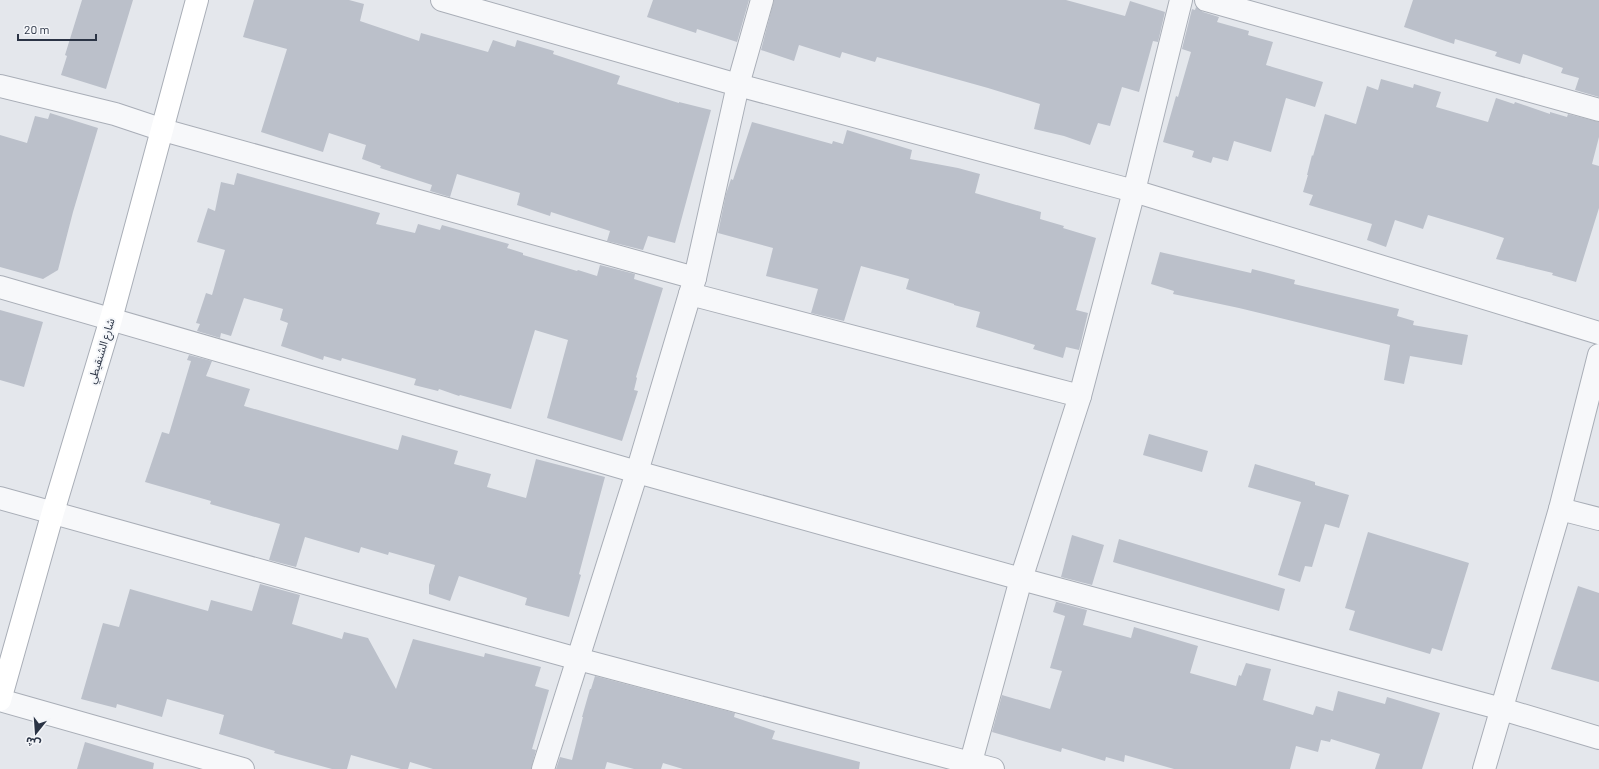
<svg xmlns="http://www.w3.org/2000/svg" width="1599" height="769" viewBox="0 0 1599 769" font-family="Barlow,'Noto Sans Arabic',sans-serif">
	<style>
		.building { fill: #bbc0ca }
		.lines { fill: none; stroke-linecap: round; stroke-linejoin: round }
		.street-casing { stroke: #a9aeb7; stroke-width: 24 }
		.secondary-casing { stroke: #a9aeb7; stroke-width: 24 }
		.street { stroke: #f7f8fa; stroke-width: 22 }
		.secondary { stroke: #fff; stroke-width: 22 }
		.labels { text-anchor: middle; stroke-width: 4; stroke-linejoin: round; paint-order: stroke }
		.street-label { font-size: 11px; fill: #2b3445; stroke: #f4f6f9 }
	</style>
	<rect width="100%" height="100%" fill="#e4e7ec"/>
	<g class="building">
		<path d="M82,0H133L106,89L61,75L67,56L65,55Z"/>
		<path d="M254,0H349L364,4L360,21L419,41L421,33L488,52L493,40L515,47L517,40L554,51L553,54L620,76L617,84L679,103V102L711,110L675,243L648,236L643,250L607,241L610,231L551,212L550,216L517,205L520,193L457,174L450,197L430,191L432,185L380,168L381,166L362,159L366,145L329,133L323,152L261,132L287,49L243,37Z"/>
		<path d="M653,0H749L737,42L697,29L696,33L647,17Z"/>
		<path d="M774,0H1066L1125,16L1130,1L1165,12L1158,42L1153,41L1139,92L1122,87L1110,126L1098,123L1090,145L1064,136L1034,129L1040,104L988,88L877,57L875,62L842,52L840,58L799,45L794,61L761,50Z"/>
		<path d="M1413,0H1599V97L1575,90L1579,78L1561,73L1563,68L1523,54L1520,64L1495,56L1497,52L1455,39L1454,44L1404,27Z"/>
		<path d="M1196,7L1203,12L1219,17L1217,22L1249,31L1248,35L1273,42L1266,65L1323,82L1315,107L1286,98L1271,152L1234,141L1228,161L1213,157L1211,163L1192,157L1194,151L1163,142L1176,96L1178,97L1191,52L1182,49L1192,9L1195,10Z"/>
		<path d="M1381,79L1413,88L1414,84L1441,92L1436,107L1488,122L1496,98L1514,104L1515,102L1550,114V112L1567,117L1568,114L1599,122V137L1592,164L1599,166V208L1576,282L1552,275L1553,273L1496,259L1504,238L1485,232L1428,215L1423,229L1395,220L1386,247L1367,240L1372,224L1309,205L1313,195L1303,192L1308,175H1307L1312,155L1313,156L1325,114L1356,124L1367,86L1378,90Z"/>
		<path d="M50,113L98,128L73,212L58,270L43,279L0,267V135L27,143L35,116L48,119Z"/>
		<path d="M752,122L832,144L833,141L843,144L847,130L912,150L910,159L958,168L980,174L975,193L1041,212L1040,219L1064,226L1063,228L1096,238L1076,310L1088,313L1079,350L1066,347L1063,358L1033,349L1035,345L976,327L980,312L954,305V304L906,289L909,279L861,266L844,321L811,313L818,289L766,276L773,248L718,233L726,194L731,179L733,180Z"/>
		<path d="M237,173L380,213L376,224L415,233L418,224L440,230L442,225L509,244L507,248L523,253V255L577,271L578,270L597,276L600,265L635,274L634,279L663,288L636,377L637,378L634,390L638,391L622,441L547,418L568,340L535,330L511,409L460,395L459,396L439,389L438,391L414,385L416,379L342,358L341,361L324,356L323,360L281,346L288,323L280,320L283,309L244,298L231,336L221,333L220,338L197,331L200,324L196,323L206,293L212,295L225,250L197,242L208,208L215,211L221,182L234,185Z"/>
		<path d="M1160,252L1251,273L1252,269L1295,280L1294,284L1399,309L1397,316L1414,321L1413,325L1468,335L1462,365L1410,356L1404,384L1384,380L1390,345L1239,308L1173,294L1174,291L1151,284Z"/>
		<path d="M0,310L43,322L24,387L0,380Z"/>
		<path d="M189,355L212,361L206,376L250,389L244,406L398,450L402,435L458,451L454,464L491,474L487,487L526,498L536,459L605,477L579,574L581,575L569,617L525,605L527,598L459,576L450,601L429,594V585L435,565L389,552L388,555L361,547L359,553L305,537L296,567L269,560L280,524L210,504L211,501L145,482L162,432L169,434L191,361L187,360Z"/>
		<path d="M1149,434L1208,451L1202,472L1143,455Z"/>
		<path d="M1255,464L1315,482V485L1349,495L1339,528L1325,524L1312,567L1305,566L1300,582L1278,575L1301,502L1248,487Z"/>
		<path d="M1368,532L1469,563L1442,651L1432,648L1430,654L1349,630L1355,611L1345,608Z"/>
		<path d="M1072,535L1104,545L1092,585L1061,577Z"/>
		<path d="M1119,539L1285,589L1279,611L1113,562Z"/>
		<path d="M260,584L300,595L292,624L342,639L344,632L368,638L396,689L413,639L484,657L485,653L541,667L535,686L549,690L532,749L536,750L531,769H433L410,762L408,769H401L351,755L347,769H332L274,753L275,751L219,734L224,715L167,699L162,717L117,704L116,708L81,699L103,623L119,627L130,589L208,611L211,600L252,611Z"/>
		<path d="M1578,586L1599,593V682L1551,669Z"/>
		<path d="M1054,601L1087,610L1083,625L1131,638L1134,627L1198,646L1190,673L1236,686L1239,675L1241,676L1246,663L1271,669L1263,700L1313,715L1316,706L1333,711L1338,691L1385,704L1387,697L1440,713L1422,769H1375L1380,754L1331,739L1330,742L1321,740L1318,752L1296,746L1290,769H1174L1125,755L1124,762L1106,757L1105,761L1062,748L1061,752L992,732L1002,695L1050,709L1062,671L1050,668L1065,616L1053,612L1056,602Z"/>
		<path d="M595,676L735,713L734,717L775,731L772,739L860,762L859,769H683L663,763L661,769H634L607,762L605,769H556L560,757L572,760L583,717H582L590,689H591Z"/>
		<path d="M85,742L154,763L153,769H77Z"/>
	</g>
	<g class="lines">
		<defs>
			<g id="street">
				<path d="M442,0L738,85L1134,191L1599,333"/>
				<path d="M1206,0L1599,110"/>
				<path d="M0,86L115,114L163,130L695,278L690,294L1080,396"/>
				<path d="M695,278L738,85L762,0"/>
				<path d="M0,287L637,472L1021,579L1502,709L1599,738"/>
				<path d="M0,498L578,659L993,769"/>
				<path d="M1560,509L1599,519"/>
				<path d="M0,700L243,769"/>
				<path d="M543,769L637,472L690,294"/>
				<path d="M969,769L1021,579L1080,396L1134,191L1181,0"/>
				<path d="M1484,769L1560,509L1599,355"/>
			</g>
			<path id="secondary" d="M0,700L53,512L111,319L197,0"/>
		</defs>
		<use href="#street" class="street-casing"/>
		<use href="#secondary" class="secondary-casing"/>
		<use href="#street" class="street"/>
		<use href="#secondary" class="secondary"/>
	</g>
	<g class="labels">
		<g class="street-label">
			<text transform="translate(101 351) rotate(-73)" y="4">شارع الشنقيطي</text>
		</g>
	</g>
	<g transform="translate(36 733) rotate(197)" stroke="#f4f6f9" stroke-width="3" paint-order="stroke">
	<path d="M0-3L7 15L0 10L-7 15Z" fill="#2b3445"/>
	<text y="-6" font-size="11" font-weight="bold" text-anchor="middle" fill="#2b3445">ش</text>
	</g>
	<path d="M18 34v6h78v-6" fill="none" stroke="#2b3445" stroke-width="2"/>
	<text x="24" y="34" font-size="12" fill="#2b3445" stroke="#f4f6f9" stroke-width="3" paint-order="stroke">20 m</text>
</svg>
